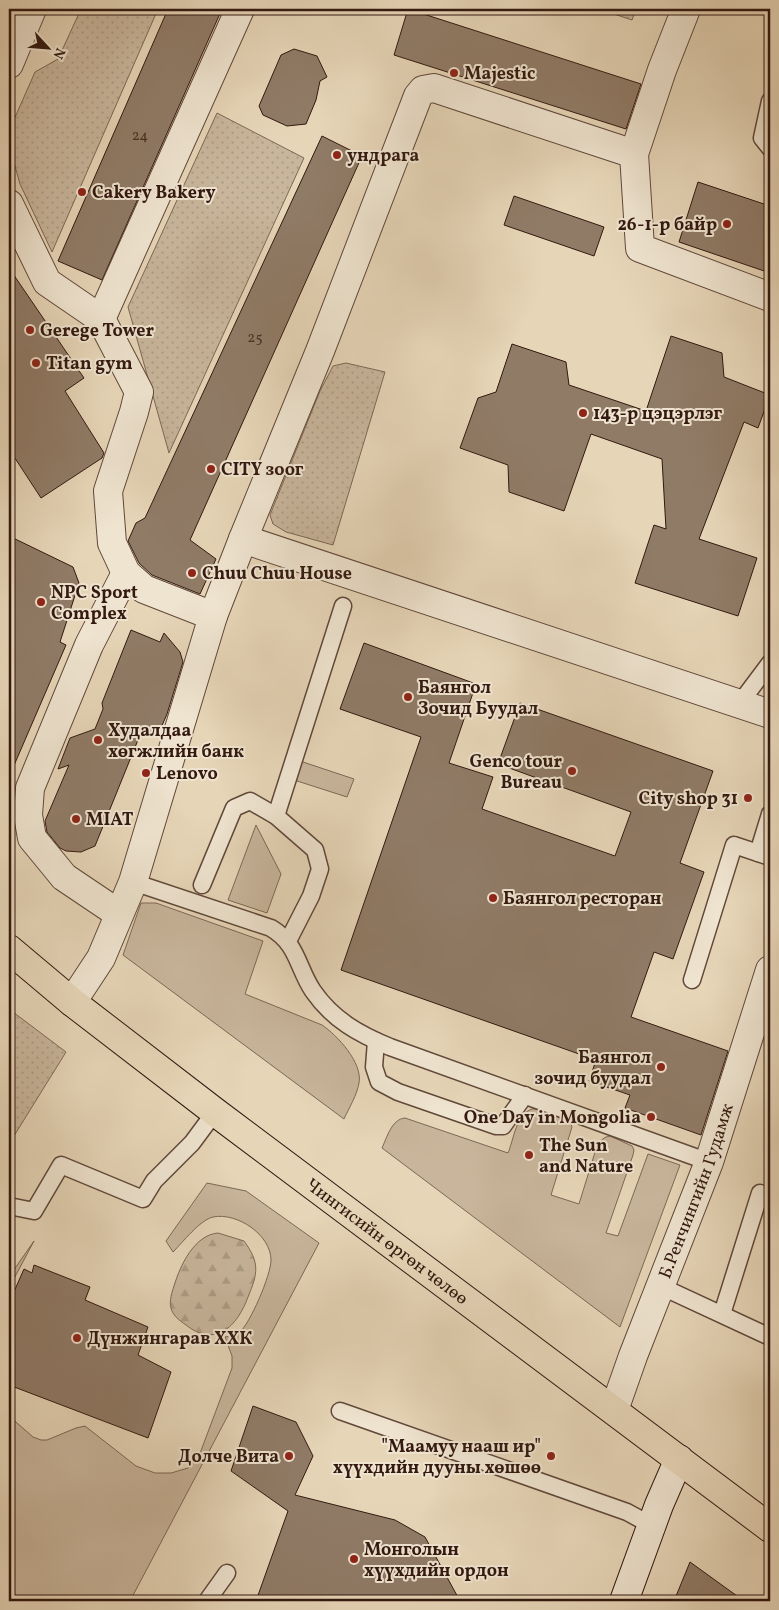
<svg xmlns="http://www.w3.org/2000/svg" width="779" height="1610" viewBox="0 0 779 1610" font-family="Vollkorn,serif">
	<style>
		.grass { fill: #c8b59b; stroke: #7e6756 }
		.forest { fill: url(#forest-firs); stroke: #7e6756 }
		.park { fill: url(#park-dots); stroke: #7e6756 }
		.building { fill: #907b67; stroke: #331910 }
		.lines { fill: none; stroke-linecap: round; stroke-linejoin: round }
		.lane-casing { stroke: #60483a; stroke-width: 19 }
		.street-casing { stroke: #60483a; stroke-width: 30 }
		.secondary-casing { stroke: #331910; stroke-width: 30 }
		.highway-casing { stroke: #331910; stroke-width: 30 }
		.lane { stroke: #efe4d0; stroke-width: 16 }
		.street { stroke: #efe4d0; stroke-width: 28 }
		.secondary { stroke: #efe4d0; stroke-width: 28 }
		.highway { stroke: #e6d5b7; stroke-width: 28 }
		.poi-dot { fill: #8f2418; stroke: #efe4d0; stroke-width: 2 }
		.labels { text-anchor: middle; stroke-width: 4; stroke-linejoin: round; paint-order: stroke }
		.number-label { font-size: 15px; fill: #4a3226 }
		.poi-label { font-size: 18px; font-weight: bold; fill: #331910; stroke: #efe4d0; text-anchor: start }
		.street-label { font-size: 18px; fill: #331910; stroke: #efe4d0 }
	</style>
	<defs>
		<pattern id="forest-firs" width="22" height="20" patternUnits="userSpaceOnUse" patternTransform="scale(1.25)"><rect width="22" height="20" fill="#c8b59b"/><path d="M5 1l3.5 6h-7zM16 11l3.5 6h-7z" fill="#ac9b84"/></pattern>
		<pattern id="park-dots" width="8" height="8" patternUnits="userSpaceOnUse" patternTransform="scale(1.25)"><rect width="8" height="8" fill="#c8b59b"/><path d="M2 2h.1M6 6h.1" fill="none" stroke="#ac9b84" stroke-width="1.8" stroke-linecap="round"/></pattern>
	</defs>
	<rect width="100%" height="100%" fill="#e6d5b7"/>
	<filter id="stains"><feTurbulence type="fractalNoise" baseFrequency=".004" numOctaves="4"/><feColorMatrix values="0 0 0 0 .2 0 0 0 0 .09 0 0 0 0 .02 0 0 0 .5 -.17"/></filter>
	<radialGradient id="worn" r=".72"><stop offset=".6" stop-color="#630" stop-opacity="0"/><stop offset="1" stop-color="#630" stop-opacity=".3"/></radialGradient>
	<g class="grass">
		<path d="M300,761L354,779L347,797L294,780Z"/>
		<path d="M256,825L281,874L267,913L228,900Z"/>
		<path d="M141,903H156L263,941L245,994L322,1025C337,1035 363,1063 359,1083C357,1095 349,1108 344,1119L123,955Z"/>
		<path d="M532,1109H537L569,1120L572,1127L551,1195L579,1204L596,1149C599,1143 602,1137 610,1136L632,1146L634,1150L633,1155L606,1233L618,1236L648,1154L680,1165L620,1327L382,1148C387,1137 392,1119 405,1118L508,1153C514,1139 516,1114 532,1109Z"/>
		<path d="M207,1183L246,1191L319,1243L130,1601H9V1416L33,1437L41,1440H47L76,1428L85,1426L136,1466L155,1473H171L188,1468L199,1456L232,1368V1356L225,1337C229,1336 236,1336 239,1333C250,1324 271,1275 271,1260C271,1235 237,1212 213,1217C200,1220 183,1242 173,1252L166,1241Z"/>
		<path d="M34,1241L9,1288V1277Z"/>
	</g>
	<path class="forest" d="M218,1233L244,1241C260,1263 258,1273 248,1297C237,1327 215,1348 186,1325C179,1320 173,1316 171,1308C169,1301 172,1292 174,1286C180,1266 194,1235 218,1233Z"/>
	<g class="park">
		<path d="M81,9H158L52,252L20,184L9,145V131L35,72L58,59Z"/>
		<path d="M599,9H636L632,20Z"/>
		<path d="M217,113L304,158L169,453L128,307Z"/>
		<path d="M346,363L385,372L333,545L286,532L273,524L270,515L320,391L333,366Z"/>
		<path d="M9,1009L66,1052L9,1144Z"/>
	</g>
	<g class="building">
		<path d="M168,9H222L102,280L58,261Z"/>
		<path d="M408,9L641,84L626,129L394,55Z"/>
		<path d="M294,49L317,56L327,77L320,81L316,100L306,124L287,126L263,115L259,106L281,55Z"/>
		<path d="M322,136L362,156L190,540L216,559L200,594L152,575L139,563L128,541L136,523L145,518Z"/>
		<path d="M698,182L770,206V273L679,242Z"/>
		<path d="M514,196L604,227L594,256L504,225Z"/>
		<path d="M9,268L84,378L65,391L104,453L102,458L41,498L9,449Z"/>
		<path d="M671,336L722,353L724,377L770,395L758,428L744,422L699,539L757,558L738,616L635,583L654,525L666,529L662,459L591,434L564,511L509,492L508,465L460,448L478,398L496,392L512,344L566,362L569,385L646,411Z"/>
		<path d="M9,536L73,567L79,583L60,642L66,645L9,777Z"/>
		<path d="M131,630L160,642L164,633L180,652L183,662L167,714L161,728L140,735L95,846L81,852L66,851L60,848L47,832L45,821L69,765L58,769L70,738L95,729L103,709L102,703Z"/>
		<path d="M364,643L476,684L449,763L493,777L482,809L615,856L631,812L498,764L520,703L713,771L680,863L704,872L673,959L654,952L631,1017L728,1051L701,1135L625,1108L630,1095L589,1081L596,1060L341,970L421,737L340,709Z"/>
		<path d="M34,1265L90,1287L85,1300L148,1327L138,1355L171,1372L148,1438L9,1385V1303L24,1269L32,1273Z"/>
		<path d="M253,1406L296,1422L313,1456L295,1495L395,1520L425,1537L460,1601H256L288,1511L231,1471Z"/>
		<path d="M690,1562L744,1601H674Z"/>
	</g>
	<g class="lines">
		<defs>
			<g id="lane">
				<path d="M770,101L762,138L770,148"/>
				<path d="M740,703L770,663"/>
				<path d="M276,816L343,606"/>
				<path d="M758,853L770,814"/>
				<path d="M133,882L271,928C298,944 297,967 313,991C333,1020 359,1034 390,1047L709,1162"/>
				<path d="M202,885L234,808L250,801L276,816L315,850L320,869L311,896L288,941"/>
				<path d="M692,980L734,845L770,857"/>
				<path d="M376,1041L374,1067L379,1082L398,1092L496,1126H503L525,1095"/>
				<path d="M9,1206L34,1211L61,1165L143,1199L154,1181L192,1143L215,1112"/>
				<path d="M660,1286L770,1337"/>
				<path d="M722,1314L760,1193"/>
				<path d="M340,1411L627,1512L651,1525"/>
				<path d="M207,1601L227,1573"/>
			</g>
			<g id="street">
				<path d="M686,9L662,70L634,154L640,248L770,297"/>
				<path d="M9,64L32,9"/>
				<path d="M9,204L47,282L101,319L139,392L134,412L108,491L112,543L126,573L144,589L213,616"/>
				<path d="M101,319L240,9"/>
				<path d="M243,539L770,714"/>
				<path d="M119,914L64,877L32,838L28,815L30,788L89,645L126,573"/>
				<path d="M72,1002L101,958L133,882L213,616L243,539L320,351L418,96L423,90L434,88L634,154"/>
				<path id="s1" d="M614,1410L633,1356L709,1162L770,970"/>
			</g>
			<path id="secondary" d="M624,1601L659,1505L679,1459"/>
			<g id="highway">
				<path id="s2" d="M9,949L72,1002L215,1112L770,1528"/>
			</g>
		</defs>
		<use href="#lane" class="lane-casing"/>
		<use href="#street" class="street-casing"/>
		<use href="#secondary" class="secondary-casing"/>
		<use href="#highway" class="highway-casing"/>
		<use href="#lane" class="lane"/>
		<use href="#street" class="street"/>
		<use href="#secondary" class="secondary"/>
		<use href="#highway" class="highway"/>
	</g>
	<g class="poi-dot">
		<circle cx="454" cy="73" r="5"/>
		<circle cx="337" cy="155" r="5"/>
		<circle cx="82" cy="192" r="5"/>
		<circle cx="727" cy="224" r="5"/>
		<circle cx="30" cy="330" r="5"/>
		<circle cx="36" cy="363" r="5"/>
		<circle cx="583" cy="413" r="5"/>
		<circle cx="211" cy="469" r="5"/>
		<circle cx="192" cy="573" r="5"/>
		<circle cx="41" cy="602" r="5"/>
		<circle cx="408" cy="697" r="5"/>
		<circle cx="98" cy="740" r="5"/>
		<circle cx="572" cy="771" r="5"/>
		<circle cx="146" cy="773" r="5"/>
		<circle cx="748" cy="798" r="5"/>
		<circle cx="76" cy="819" r="5"/>
		<circle cx="493" cy="898" r="5"/>
		<circle cx="661" cy="1067" r="5"/>
		<circle cx="651" cy="1117" r="5"/>
		<circle cx="529" cy="1155" r="5"/>
		<circle cx="77" cy="1338" r="5"/>
		<circle cx="289" cy="1456" r="5"/>
		<circle cx="551" cy="1456" r="5"/>
		<circle cx="354" cy="1559" r="5"/>
	</g>
	<g class="labels">
		<g class="number-label">
			<text x="140" y="140">24</text>
			<text x="255" y="342">25</text>
		</g>
		<g class="poi-label">
			<text x="464" y="79">Majestic</text>
			<text x="347" y="161">ундрага</text>
			<text x="92" y="198">Cakery Bakery</text>
			<text x="717" y="230" text-anchor="end">26-1-р байр</text>
			<text x="40" y="336">Gerege Tower</text>
			<text x="46" y="369">Titan gym</text>
			<text x="593" y="419">143-р цэцэрлэг</text>
			<text x="221" y="475">CITY зоог</text>
			<text x="202" y="579">Chuu Chuu House</text>
			<text x="51" y="598">NPC Sport<tspan x="51" dy="21">Complex</tspan></text>
			<text x="418" y="693">Баянгол<tspan x="418" dy="21">Зочид Буудал</tspan></text>
			<text x="108" y="736">Худалдаа<tspan x="108" dy="21">хөгжлийн банк</tspan></text>
			<text x="562" y="767" text-anchor="end">Genco tour<tspan x="562" dy="21">Bureau</tspan></text>
			<text x="156" y="779">Lenovo</text>
			<text x="738" y="804" text-anchor="end">City shop 31</text>
			<text x="86" y="825">MIAT</text>
			<text x="503" y="904">Баянгол ресторан</text>
			<text x="651" y="1063" text-anchor="end">Баянгол<tspan x="651" dy="21">зочид буудал</tspan></text>
			<text x="641" y="1123" text-anchor="end">One Day in Mongolia</text>
			<text x="539" y="1151">The Sun<tspan x="539" dy="21">and Nature</tspan></text>
			<text x="87" y="1344">Дүнжингарав ХХК</text>
			<text x="541" y="1452" text-anchor="end">"Маамуу нааш ир"<tspan x="541" dy="21">хүүхдийн дууны хөшөө</tspan></text>
			<text x="279" y="1462" text-anchor="end">Долче Вита</text>
			<text x="364" y="1555">Монголын<tspan x="364" dy="21">хүүхдийн ордон</tspan></text>
		</g>
		<g class="street-label">
			<text dy="6" stroke="none"><textPath href="#s1" startOffset="234">Б.Ренчингийн Гудамж</textPath></text>
			<text dy="6" stroke="none"><textPath href="#s2" startOffset="478">Чингисийн өргөн чөлөө</textPath></text>
		</g>
	</g>
	<rect width="779" height="1610" fill="none" stroke="#e6d5b7" stroke-width="30"/>
	<rect x="10" y="10" width="759" height="1590" fill="none" stroke="#331910" stroke-width="2.5"/>
	<rect x="15" y="15" width="749" height="1580" fill="none" stroke="#331910"/>
	<g transform="translate(48 48) rotate(116)" stroke="#efe4d0" stroke-width="4" paint-order="stroke">
	<path d="M0-4L9 19L0 12L-9 19Z" fill="#331910"/>
	<text y="-8" font-size="14" font-weight="bold" text-anchor="middle" fill="#331910">N</text>
	</g>
	<rect width="100%" height="100%" filter="url(#stains)"/>
	<rect width="100%" height="100%" fill="url(#worn)"/>
</svg>
